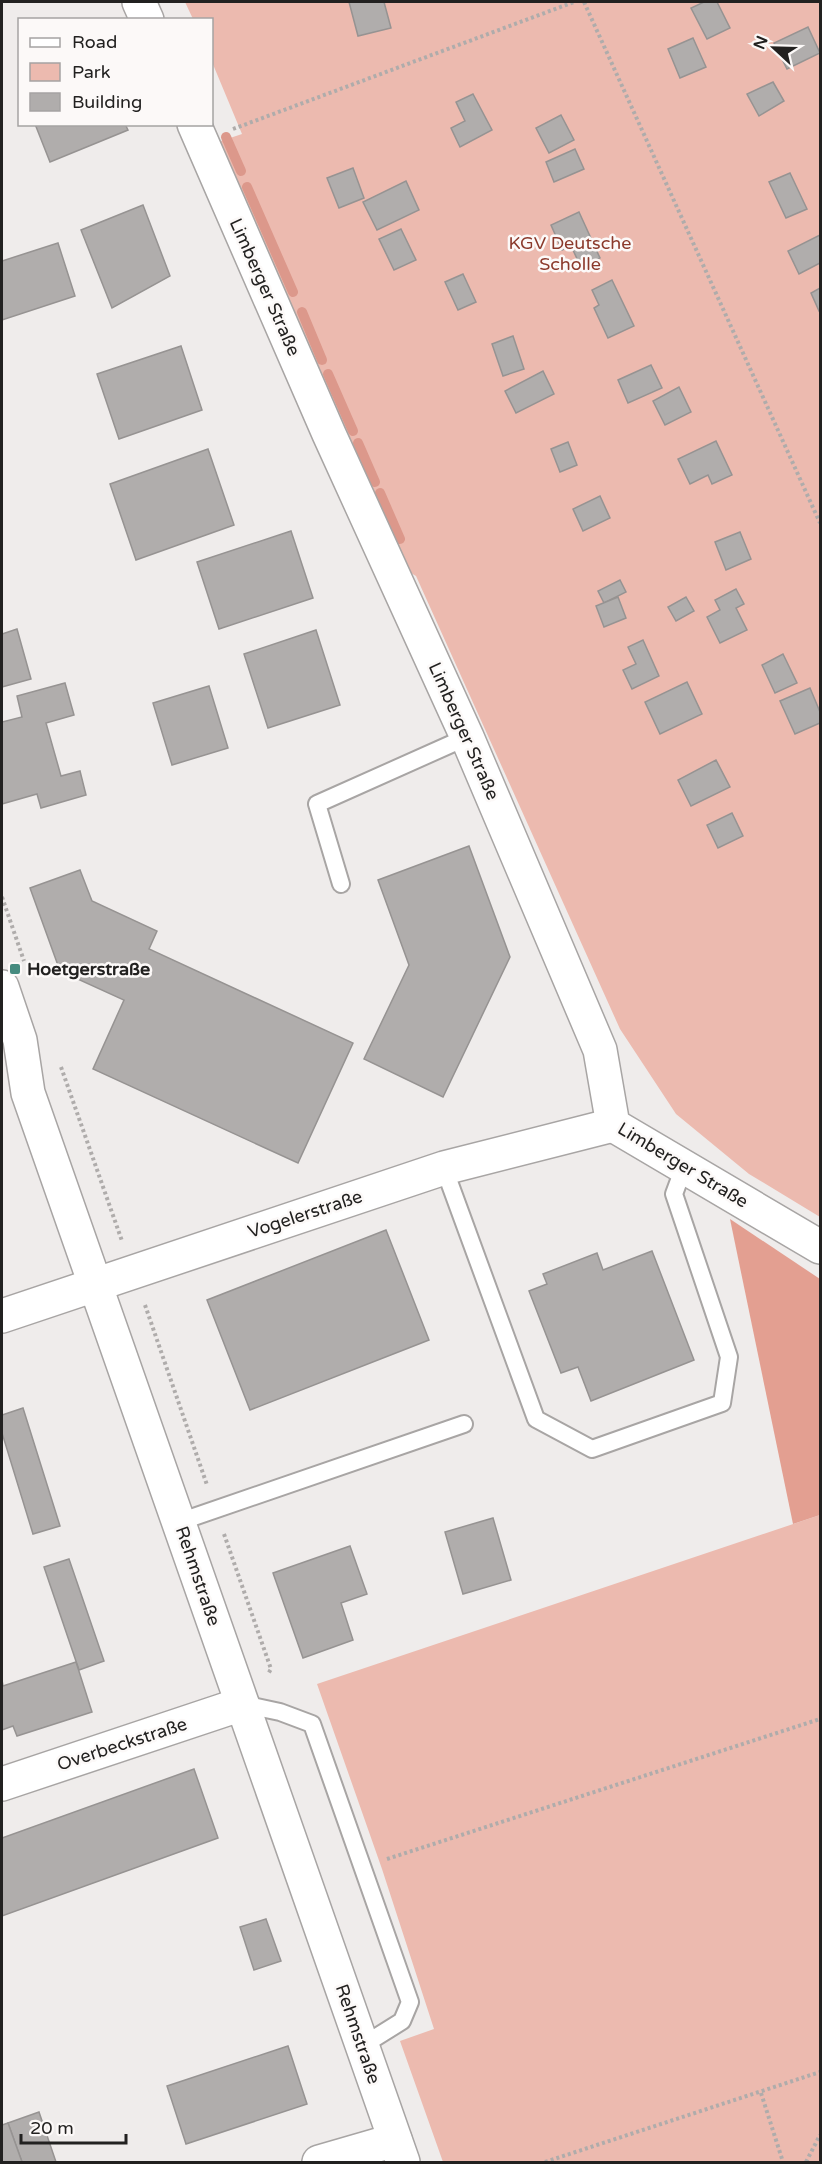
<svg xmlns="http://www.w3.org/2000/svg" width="822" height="2164" viewBox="0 0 822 2164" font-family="'Varela Round',sans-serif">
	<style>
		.green { fill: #ecbaaf }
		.forest { fill: #e39f91 }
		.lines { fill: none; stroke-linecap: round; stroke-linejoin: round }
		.stream { stroke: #dc988b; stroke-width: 10 }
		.building { fill: #b0adac; stroke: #969392; stroke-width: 1.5 }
		.lane-casing { stroke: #a8a5a4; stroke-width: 20 }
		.street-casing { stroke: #a8a5a4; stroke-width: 36 }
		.path { stroke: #afacab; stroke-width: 4; stroke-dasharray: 3 3; stroke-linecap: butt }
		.lane { stroke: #fff; stroke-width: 16 }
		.street { stroke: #fff; stroke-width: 33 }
		.poi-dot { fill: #468b7f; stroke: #fcf9f8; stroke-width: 2 }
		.labels { text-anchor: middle; stroke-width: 5; stroke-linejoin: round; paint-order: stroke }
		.park-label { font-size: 18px; fill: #8b392b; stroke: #fcf9f8 }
		.street-label { font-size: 18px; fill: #222120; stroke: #fcf9f8 }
		.poi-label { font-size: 18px; font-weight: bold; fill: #222120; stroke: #fcf9f8; text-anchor: start }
	</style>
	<rect width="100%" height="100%" fill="#efeceb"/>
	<g class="green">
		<path d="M185,2H820V1217L749,1174L676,1114L620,1029L416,576L406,570L218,142L242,134L212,62V20L193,19Z"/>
		<path d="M820,1515V2162H443L400,2041L434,2029L382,1869L317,1684Z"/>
	</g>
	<path class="forest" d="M730,1219L820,1279V1515L793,1524Z"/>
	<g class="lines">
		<g class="stream">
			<path d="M226,137L241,171"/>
			<path d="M247,187L293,292"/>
			<path d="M302,312L322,360"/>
			<path d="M328,374L353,431"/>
			<path d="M358,443L375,482"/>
			<path d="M380,493L400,539"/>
		</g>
	</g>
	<g class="building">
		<path d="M349,2H384L391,28L358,36Z"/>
		<path d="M704,2H717L730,28L707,39L691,8Z"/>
		<path d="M808,27L820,53L787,69L774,43Z"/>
		<path d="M693,38L706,67L680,78L668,49Z"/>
		<path d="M773,82L784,101L759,116L747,94Z"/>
		<path d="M473,94L492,130L460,147L451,128L465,121L456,102Z"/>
		<path d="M561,115L574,140L549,153L536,128Z"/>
		<path d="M35,124H125L128,130L50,162Z"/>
		<path d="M575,149L584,169L554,182L546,162Z"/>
		<path d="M353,168L364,198L339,208L327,178Z"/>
		<path d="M790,173L807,209L786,218L769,182Z"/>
		<path d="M406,181L419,210L377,230L363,202Z"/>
		<path d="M143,205L170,276L112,308L81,230Z"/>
		<path d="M579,212L600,258L581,267L571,246L562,250L551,225Z"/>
		<path d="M401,229L416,260L394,270L379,239Z"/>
		<path d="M820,235V263L799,274L788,251Z"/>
		<path d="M58,243L75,296L2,320V261Z"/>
		<path d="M463,274L476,302L458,310L445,282Z"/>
		<path d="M612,280L634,326L608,338L594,308L599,305L592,290Z"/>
		<path d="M820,288V310L819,311L811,293Z"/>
		<path d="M513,336L524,369L503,376L492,344Z"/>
		<path d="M181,346L202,410L119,439L97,374Z"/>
		<path d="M651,365L662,388L628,403L618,380Z"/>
		<path d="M543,371L554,394L516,413L505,391Z"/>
		<path d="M679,387L691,412L665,425L653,401Z"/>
		<path d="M716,441L732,475L712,484L708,475L690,484L678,459Z"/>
		<path d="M568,442L577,465L560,472L551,449Z"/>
		<path d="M208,449L234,525L136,560L110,484Z"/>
		<path d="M600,496L610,518L583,531L573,509Z"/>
		<path d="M291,531L313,598L219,629L197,562Z"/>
		<path d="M740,532L751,559L726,570L715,542Z"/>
		<path d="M620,580L626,592L604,603L598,591Z"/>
		<path d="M736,589L744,604L736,608L747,630L720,643L707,617L720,610L715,600Z"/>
		<path d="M618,597L626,618L604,627L596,606Z"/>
		<path d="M686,597L694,611L676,621L668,607Z"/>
		<path d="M17,629L31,679L2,687V634Z"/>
		<path d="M316,630L340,705L268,728L244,654Z"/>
		<path d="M643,640L659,676L632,689L623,670L636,664L628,647Z"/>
		<path d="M783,654L797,683L775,693L762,665Z"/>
		<path d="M687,682L702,714L660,734L645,702Z"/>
		<path d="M65,683L74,715L46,723L61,776L80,771L86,795L41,808L37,794L2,804V722L22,717L17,696Z"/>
		<path d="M209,686L228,748L172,765L153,703Z"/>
		<path d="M810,688L820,712V723L795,734L780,701Z"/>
		<path d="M716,760L730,787L691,806L678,780Z"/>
		<path d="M732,813L743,836L718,848L707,825Z"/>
		<path d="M469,846L510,957L443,1097L364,1059L409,965L378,880Z"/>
		<path d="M80,870L92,901L157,931L149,949L353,1043L298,1163L93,1069L124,1000L60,971L30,888Z"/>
		<path d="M386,1230L429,1340L250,1410L207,1300Z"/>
		<path d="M652,1251L694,1360L591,1401L578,1367L561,1373L529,1291L547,1284L543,1274L597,1253L603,1270Z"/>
		<path d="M23,1408L60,1526L33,1534L2,1433V1415Z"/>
		<path d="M493,1518L511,1580L463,1594L445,1532Z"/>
		<path d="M350,1546L367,1594L341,1603L353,1640L303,1658L273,1573Z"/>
		<path d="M69,1559L104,1661L79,1670L44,1567Z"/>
		<path d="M76,1662L92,1712L17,1736L13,1726L2,1730V1680L3,1686Z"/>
		<path d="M194,1769L218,1838L2,1916V1838Z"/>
		<path d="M266,1919L281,1961L254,1970L240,1927Z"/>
		<path d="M288,2046L307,2104L186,2144L167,2086Z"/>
		<path d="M39,2112L56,2162H22L8,2123Z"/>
		<path d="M8,2123L22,2162H2V2125Z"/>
	</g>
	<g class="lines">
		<defs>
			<g id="lane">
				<path d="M341,884L317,804L467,737"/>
				<path d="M444,1168L536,1419L592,1449L722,1403L729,1357L674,1194L684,1167"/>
				<path d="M179,1522L464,1424"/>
				<path d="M242,1704L280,1712L312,1724L410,2002L402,2021L362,2046"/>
			</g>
			<g id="street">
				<path d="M139,2L147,20"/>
				<path d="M194,124L329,434L467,737L600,1050L613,1125L820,1247"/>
				<path d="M2,987L20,1040L28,1093L403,2162"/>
				<path d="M2,1316L444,1168L613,1125"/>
				<path d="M2,1784L242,1704"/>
				<path d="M319,2162L395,2140"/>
			</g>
		</defs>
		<use href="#lane" class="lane-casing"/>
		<use href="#street" class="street-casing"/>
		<g class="path">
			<path d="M584,2L820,523"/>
			<path d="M233,129L574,2"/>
			<path d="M2,897L24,961"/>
			<path d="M61,1067L122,1241"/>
			<path d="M145,1305L207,1485"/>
			<path d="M224,1534L271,1669L268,1674"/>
			<path d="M387,1859L820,1719"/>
			<path d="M761,2093L783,2162"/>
			<path d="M545,2162L820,2072"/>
			<path d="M806,2162L820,2135"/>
		</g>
		<use href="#lane" class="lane"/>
		<use href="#street" class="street"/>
	</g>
	<rect class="poi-dot" x="9" y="963" width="12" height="12" rx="3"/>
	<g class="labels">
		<g class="park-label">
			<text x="570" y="249">KGV Deutsche<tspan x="570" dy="21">Scholle</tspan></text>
		</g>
		<g class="street-label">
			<text transform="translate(265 287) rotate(66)" y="6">Limberger Straße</text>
			<text transform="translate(464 731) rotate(66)" y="6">Limberger Straße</text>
			<text transform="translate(683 1165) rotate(31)" y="6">Limberger Straße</text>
			<text transform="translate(305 1214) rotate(-18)" y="6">Vogelerstraße</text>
			<text transform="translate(198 1576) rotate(71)" y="6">Rehmstraße</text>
			<text transform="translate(122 1744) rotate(-18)" y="6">Overbeckstraße</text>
			<text transform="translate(358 2034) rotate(71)" y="6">Rehmstraße</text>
		</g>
		<g class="poi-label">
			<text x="27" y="975">Hoetgerstraße</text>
		</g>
	</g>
	<rect width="822" height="2164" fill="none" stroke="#222120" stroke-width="6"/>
	<rect x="18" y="18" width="195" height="108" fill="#fcf9f8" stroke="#a5a3a2" stroke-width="1.5"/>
	<rect x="30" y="38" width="30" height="9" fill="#ffffff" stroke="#a5a3a2" stroke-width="1.5"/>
	<text x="72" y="48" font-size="18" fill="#222120">Road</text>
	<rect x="30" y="63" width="30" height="18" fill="#ecbaaf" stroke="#a5a3a2" stroke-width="1.5"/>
	<text x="72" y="78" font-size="18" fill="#222120">Park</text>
	<rect x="30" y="93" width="30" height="18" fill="#b0adac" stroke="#a5a3a2" stroke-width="1.5"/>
	<text x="72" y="108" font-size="18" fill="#222120">Building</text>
	<g transform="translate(774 48) rotate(292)" stroke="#fcf9f8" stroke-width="4.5" paint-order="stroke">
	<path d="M0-4.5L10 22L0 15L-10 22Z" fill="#222120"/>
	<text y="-9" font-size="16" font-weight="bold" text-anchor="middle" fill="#222120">N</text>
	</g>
	<path d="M21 2134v9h105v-9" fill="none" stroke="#222120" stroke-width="3"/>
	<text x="30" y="2134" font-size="18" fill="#222120" stroke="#fcf9f8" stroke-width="4.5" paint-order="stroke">20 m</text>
</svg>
